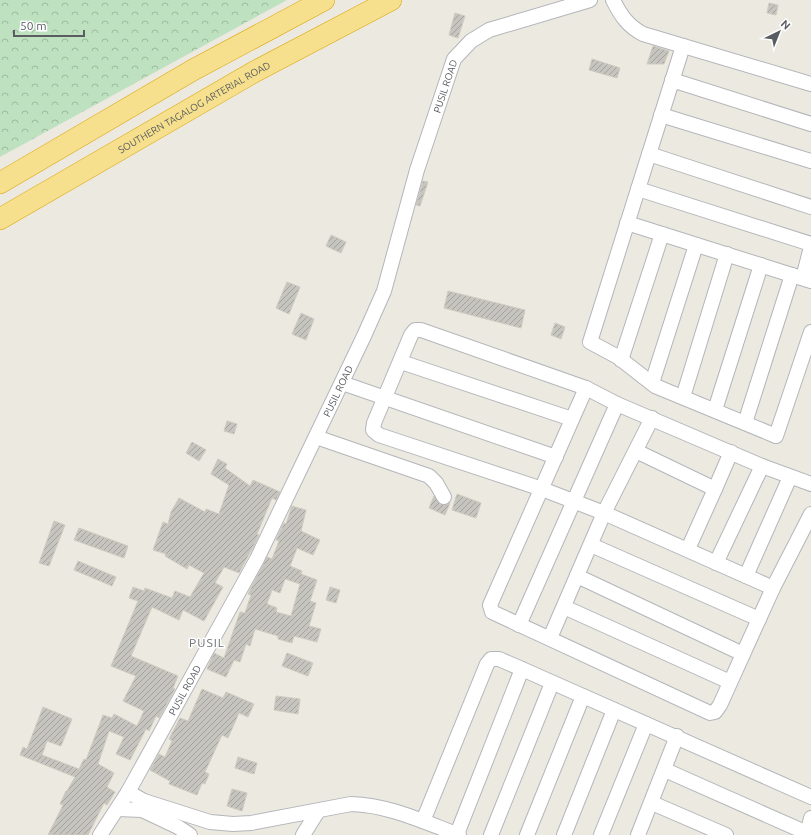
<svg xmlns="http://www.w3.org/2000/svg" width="811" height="835" viewBox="0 0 811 835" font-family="Ubuntu,sans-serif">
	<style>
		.forest { fill: url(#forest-crowns) }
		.building { fill: url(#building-hatch); stroke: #cfcbbf; fill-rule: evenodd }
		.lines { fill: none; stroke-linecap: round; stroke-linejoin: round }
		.minor-casing { stroke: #b3b6ba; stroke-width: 16 }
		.highway-casing { stroke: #dea60d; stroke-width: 22 }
		.minor { stroke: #fff; stroke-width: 14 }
		.highway { stroke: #f6e08d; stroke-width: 21 }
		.labels { text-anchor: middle; stroke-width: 3; stroke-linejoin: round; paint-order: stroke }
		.street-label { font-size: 10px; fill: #595c60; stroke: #fff }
		.quarter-label { font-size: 12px; letter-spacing: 1px; fill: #6a6e72; stroke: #fff }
	</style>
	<defs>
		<pattern id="forest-crowns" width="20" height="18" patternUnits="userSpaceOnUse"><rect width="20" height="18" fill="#bee2bf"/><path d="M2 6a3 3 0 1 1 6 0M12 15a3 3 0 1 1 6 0" fill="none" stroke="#9dba9f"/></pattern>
		<pattern id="building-hatch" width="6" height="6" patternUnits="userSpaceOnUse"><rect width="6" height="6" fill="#c6c4be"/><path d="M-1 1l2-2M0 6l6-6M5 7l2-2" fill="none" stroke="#a4a29e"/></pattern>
	</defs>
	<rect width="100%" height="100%" fill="#ebe9e0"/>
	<path class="forest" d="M0,0H287L0,157Z"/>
	<g class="building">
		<path d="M769,3L778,5L776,15L767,13Z"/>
		<path d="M455,13L465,16L458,38L449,35Z"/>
		<path d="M653,46L669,51L664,64H647Z"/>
		<path d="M592,59L620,68L617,78L589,70Z"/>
		<path d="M423,181L428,182L420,206L416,205Z"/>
		<path d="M331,235L346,242L341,253L326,246Z"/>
		<path d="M287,282L300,287L289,314L276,308Z"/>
		<path d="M448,291L525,310L521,328L444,308Z"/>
		<path d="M301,313L314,319L306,340L292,334Z"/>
		<path d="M555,323L565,327L561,339L551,335Z"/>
		<path d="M227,421L237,424L234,434L224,431Z"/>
		<path d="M192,442L206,450L199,461L186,453Z"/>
		<path d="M218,459L227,464L225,468L250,486L253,480L280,492L276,500L272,498L257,534L259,535L253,547L239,573L224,567L215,583L223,587L204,621L183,610L179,620L152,607L131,656L178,676L173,688L175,689L159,718L156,716L149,731L146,729L130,760L116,754L124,737L109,731L98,764L114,773L107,787L115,792L107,805L104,803L88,835H48L63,805L60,804L66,791H67L75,777L20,755L23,747L27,749L43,707L72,719L61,746L47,741L42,755L79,769L84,759L86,760L103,715L112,718L114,714L137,726L144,711L123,701L136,676L111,666L138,601L129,598L133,587L144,591L145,588L172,598L175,591L190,597L204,573L189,565L187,569L165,556L166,554L153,550L163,522L168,524L171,512L179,498L205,512L206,509L219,514L229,485L211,474Z"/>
		<path d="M457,494L481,503L476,518L452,510Z"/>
		<path d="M434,496L440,504L444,505L450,503L445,515L429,508Z"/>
		<path d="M292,506L306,510L301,531L320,540L313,555L297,548L290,566L302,571L301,574L317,580L310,601L316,603L309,626L321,629L317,642L294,636L292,643L278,639V636L255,629L250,646L246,644L240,662L234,660L226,677L207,669L214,653L224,658L240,612L245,613L251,595L248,594L267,557L272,559L279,541L276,540L284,523L286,524ZM285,579L300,584L291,616L276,612L277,608L267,604L272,590L280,593Z"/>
		<path d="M54,521L65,525L49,566L39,563Z"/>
		<path d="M79,528L128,546L124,558L74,540Z"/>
		<path d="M78,561L116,577L112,586L74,570Z"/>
		<path d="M330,587L340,590L336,603L326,600Z"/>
		<path d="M287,653L313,663L308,676L282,666Z"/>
		<path d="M202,689L223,698L226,692L254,704L248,717L239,713L228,738L222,735L205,772L209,774L205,784L202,783L197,795L169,784L170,781L150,770L159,754L165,757L172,741L169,739L180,718L188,721Z"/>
		<path d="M276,696L300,699L298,714L274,710Z"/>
		<path d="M238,757L257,763L254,774L235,768Z"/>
		<path d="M232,789L247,793L242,811L227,806Z"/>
	</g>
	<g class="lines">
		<defs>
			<g id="minor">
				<path d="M613,0C621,16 628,26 643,34L811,84"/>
				<path d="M683,46L590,342L618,357L655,386L776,436L811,332"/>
				<path d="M672,80L811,124"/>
				<path d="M661,115L811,161"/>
				<path d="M649,154L811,207"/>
				<path d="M638,189L811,244"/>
				<path d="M627,223L811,281"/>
				<path d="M803,278L811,247"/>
				<path d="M621,360L662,234"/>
				<path d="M401,362L572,419"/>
				<path d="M342,383L556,457"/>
				<path d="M652,383L696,245"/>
				<path d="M586,388L490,605L492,612L710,713L715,712L720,705L773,588"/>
				<path d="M683,397L727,254"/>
				<path d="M715,410L761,265"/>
				<path d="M745,423L792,275"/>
				<path d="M316,437L429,476L436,483L444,497"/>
				<path d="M636,451L715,489L731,452"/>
				<path d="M811,484L762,466L617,404L586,388L421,330H415L411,335L374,423L373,430L379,435L542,489L604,513L773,588L811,514"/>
				<path d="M591,545L759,619"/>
				<path d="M688,549L715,489"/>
				<path d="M716,563L762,466"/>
				<path d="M577,576L743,654"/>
				<path d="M746,576L790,477"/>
				<path d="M564,607L730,682"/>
				<path d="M519,625L617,404"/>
				<path d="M550,638L604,513L652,418"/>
				<path d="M665,770L807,833"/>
				<path d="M128,792L144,801L210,822L233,824L251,823L351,804C389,805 424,822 459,835"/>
				<path d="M652,803L726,835"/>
				<path d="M118,809L142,810L178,827L190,835"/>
				<path d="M423,821L487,664L491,659H499L522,669L811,797"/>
				<path d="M457,834L522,669"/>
				<path id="s1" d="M100,835L128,792L257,559L364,336L384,291L417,170L454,59L471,41L489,30L590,0"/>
				<path d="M303,835L318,811"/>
				<path d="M491,835L552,683"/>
				<path d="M527,835L583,696"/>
				<path d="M564,835L614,710"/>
				<path d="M601,835L646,724"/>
				<path d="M638,835L677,736"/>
				<path d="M807,835L811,818"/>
			</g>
			<g id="highway">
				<path d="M0,183L193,70L324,0"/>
				<path id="s2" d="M0,219L254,72L391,0"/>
			</g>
		</defs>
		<use href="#minor" class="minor-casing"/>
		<use href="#highway" class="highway-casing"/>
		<use href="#minor" class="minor"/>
		<use href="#highway" class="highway"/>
	</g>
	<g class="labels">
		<g class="street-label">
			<text dy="4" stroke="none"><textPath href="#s1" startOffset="828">PUSIL ROAD</textPath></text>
			<text dy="4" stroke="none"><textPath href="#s2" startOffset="224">SOUTHERN TAGALOG ARTERIAL ROAD</textPath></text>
			<text dy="4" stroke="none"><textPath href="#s1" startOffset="504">PUSIL ROAD</textPath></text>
			<text dy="4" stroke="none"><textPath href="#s1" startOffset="168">PUSIL ROAD</textPath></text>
		</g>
		<g class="quarter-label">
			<text x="207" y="647">PUSIL</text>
		</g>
	</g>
	<g transform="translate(779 32) rotate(43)" stroke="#ffffff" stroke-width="3" paint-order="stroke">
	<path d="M0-3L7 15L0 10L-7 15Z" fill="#595c60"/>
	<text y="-6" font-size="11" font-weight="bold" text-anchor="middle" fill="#595c60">N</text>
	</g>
	<path d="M14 30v6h70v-6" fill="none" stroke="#595c60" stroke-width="2"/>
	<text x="20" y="30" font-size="12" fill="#595c60" stroke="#ffffff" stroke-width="3" paint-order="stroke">50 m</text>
</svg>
